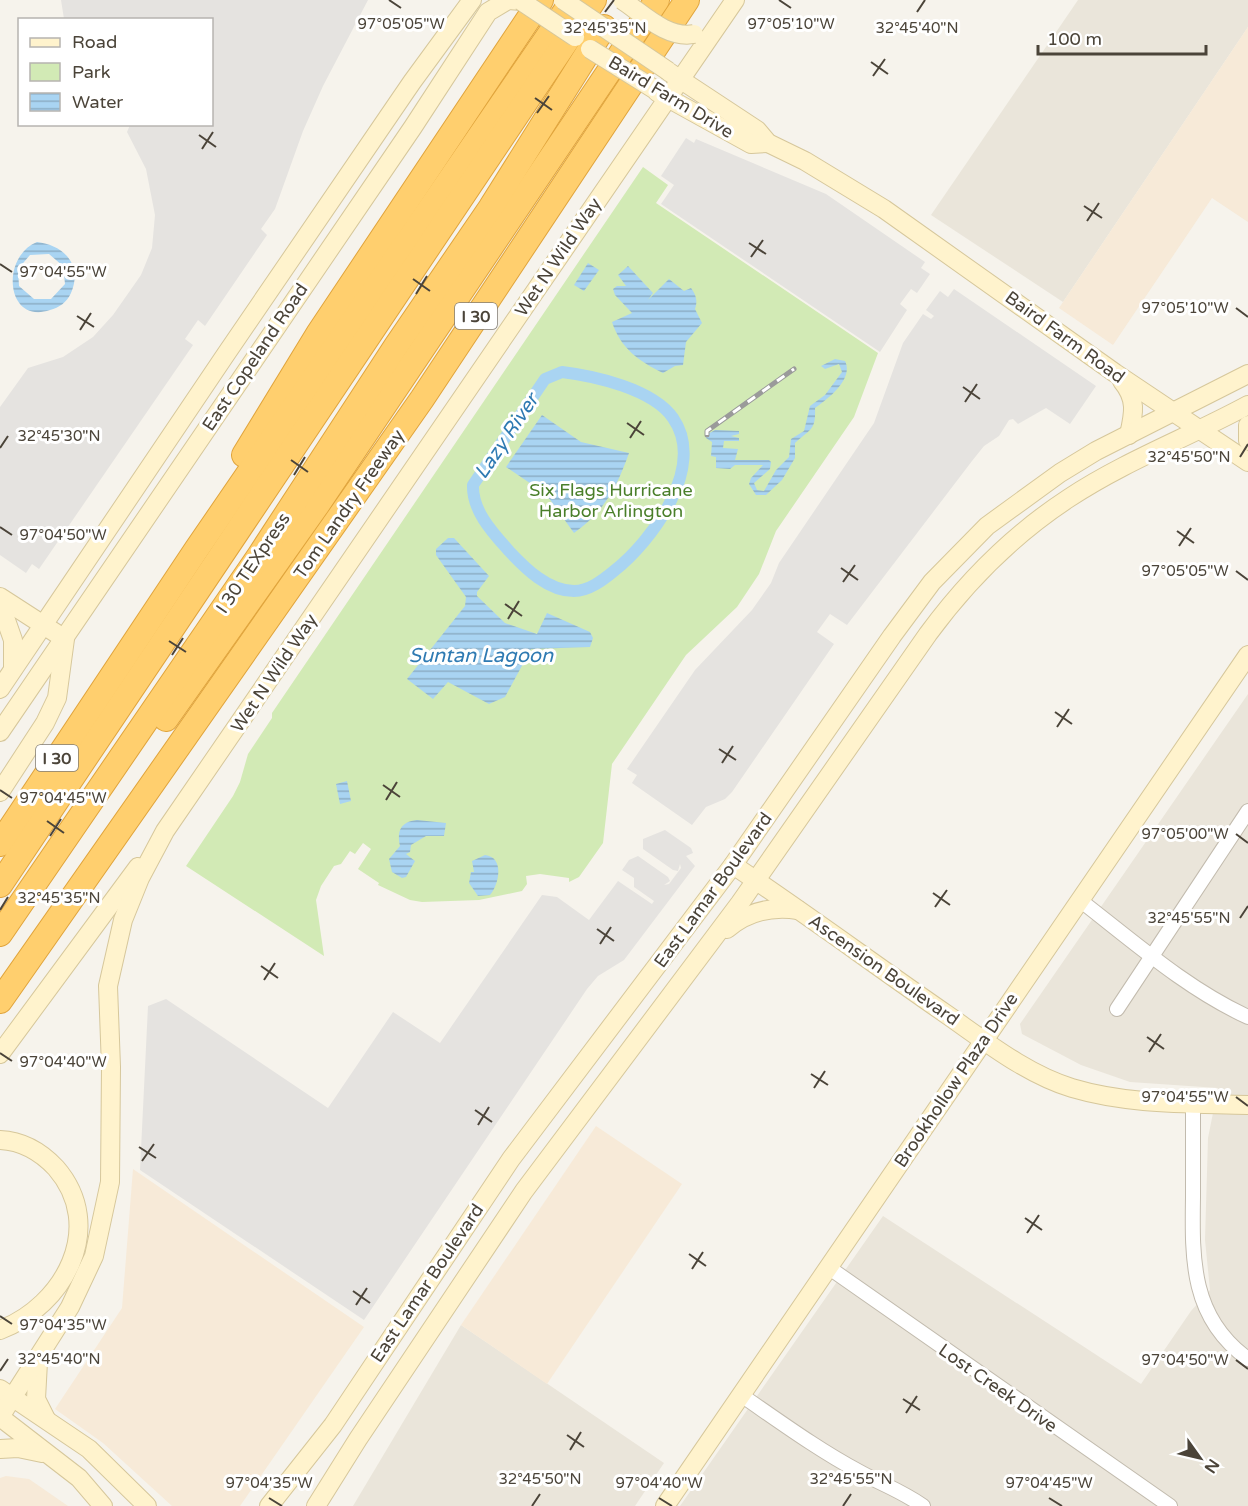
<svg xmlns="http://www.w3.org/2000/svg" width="1248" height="1506" viewBox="0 0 1248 1506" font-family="'Varela Round',sans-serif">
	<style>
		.residential { fill: #eae5da }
		.commercial { fill: #f7ead8 }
		.park { fill: #d2eab5 }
		.parking { fill: #e5e3e0 }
		.water { fill: url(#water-rules); fill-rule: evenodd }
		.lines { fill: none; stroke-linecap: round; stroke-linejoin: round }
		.canal { stroke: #a9d4f2; stroke-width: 12 }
		.street-casing { stroke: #c2bbae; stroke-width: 16 }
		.secondary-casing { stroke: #d6c79b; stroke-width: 20 }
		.highway-casing { stroke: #e0a43c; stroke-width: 26 }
		.street { stroke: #fff; stroke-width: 14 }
		.secondary { stroke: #fff3cd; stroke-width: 18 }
		.highway { stroke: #ffcf6e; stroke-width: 24 }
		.rail-casing { stroke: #9a9a9a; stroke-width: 5 }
		.rail { stroke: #fff; stroke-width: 3; stroke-dasharray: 9; stroke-linecap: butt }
		.secondary-bridge-casing { stroke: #d6c79b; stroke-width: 20; stroke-linecap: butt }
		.secondary-bridge { stroke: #fff3cd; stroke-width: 18 }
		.ticks { fill: none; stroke: #4b4439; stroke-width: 2 }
		.labels { text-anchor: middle; stroke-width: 6; stroke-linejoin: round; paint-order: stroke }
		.shield { fill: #fff; stroke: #817c74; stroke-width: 1.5 }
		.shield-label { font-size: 16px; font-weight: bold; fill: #4b4439 }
		.street-label { font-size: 18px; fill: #4b4439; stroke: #fff }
		.park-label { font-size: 18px; fill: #4a7f2a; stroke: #fff }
		.water-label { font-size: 20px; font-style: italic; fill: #2e7ab2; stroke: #fff }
		.ticks-label { font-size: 15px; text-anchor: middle; fill: #4b4439; stroke: #fff; stroke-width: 6; stroke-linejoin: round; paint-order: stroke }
	</style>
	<defs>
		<pattern id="water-rules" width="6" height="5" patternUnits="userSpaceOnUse" patternTransform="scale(1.5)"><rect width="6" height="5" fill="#a9d4f2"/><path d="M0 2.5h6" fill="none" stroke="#8caec5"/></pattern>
	</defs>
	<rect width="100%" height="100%" fill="#f6f3ec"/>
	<g class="residential">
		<path d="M1078,0H1248V27L1063,302L931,215Z"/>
		<path d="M1248,694V1506H680L883,1216L1141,1384L1191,1311L1210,1290L1205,1240L1208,1138L1218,1088L1130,1082L1081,1065L1022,1034L1020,1024Z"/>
		<path d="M461,1325L664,1463L635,1506H353Z"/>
	</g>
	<g class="commercial">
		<path d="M1248,27V222L1212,198L1113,345L1059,308Z"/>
		<path d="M596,1126L682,1184L547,1384L461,1325Z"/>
		<path d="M133,1169L364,1327L240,1506H172L103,1443L55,1409L122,1308Z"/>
		<path d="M6,1476L29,1479L68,1506H0V1478Z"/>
	</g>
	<path class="park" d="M643,167L668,185L656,203L878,353L854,417L776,531L759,574L737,607L686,655L612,764L603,843L579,877L569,882V878L540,874L526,876L527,884L522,891L479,900L422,902L410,900L378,885L379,883L358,869L371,849L363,843L355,854L350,851L341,864L334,866L321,886L316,900L324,956L186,866L233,796L240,782L248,754L272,718V713Z"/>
	<g class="parking">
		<path d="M61,0H368L323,86L303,131L275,209L261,229L267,235L205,326L198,320L185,339L193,345L39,569L32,564L26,573L0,555V407L28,368L63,357L93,337L113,315L141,275L152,248L155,215L146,169L127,132L130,125L212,124V20L64,19Z"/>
		<path d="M686,138L694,143L696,139L826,194L925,262L921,268L930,274L917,293L911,289L900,304L907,310L880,352L661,204L674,185L661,176Z"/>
		<path d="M954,289L1096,386L1070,424L1046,408L1018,424L1013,419L1009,420L999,436L984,446L972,461L847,625L830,614L817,632L834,644L732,792L725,799L706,807L692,825L632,783L637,775L627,769L695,670L752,610L771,583L779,563L874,423L903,343L923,314L931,319L934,316L926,310L940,291L948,297Z"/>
		<path d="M665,830L691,848L693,853L686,856L695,866L624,960L598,976L587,989L364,1320L140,1170L148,1006L166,999L328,1108L393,1012L440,1043L542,895L557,897L589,920L618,881L652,904L654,901L634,887V878L622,870L629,860L638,856L668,877L670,881L664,885L669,884L681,868L680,864L678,871L673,870L643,849V839Z"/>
	</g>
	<g class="water">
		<path d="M37,242C64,245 83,265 71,293C67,302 59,308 50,310C6,325 0,257 37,242ZM49,254L63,266L65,284L51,299H34L19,286L18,269L30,255Z"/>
		<path d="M588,263L599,270L584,291L574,285Z"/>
		<path d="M628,266L653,293L648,300L669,279L684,291L691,288C696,295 698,301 695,309L702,323L686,342L683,365L675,366L663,373C639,361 621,349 612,322L632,313L615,295L613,289L617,286H626L618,275Z"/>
		<path d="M835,359L845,361C854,379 828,399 815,408C816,431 810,429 795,443V458L782,480L766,495H756L749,484L751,478L763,465H735L730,469L716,468V457L711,456L712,442L706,438V435L715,430L739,431V434L731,436L739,438V441H724L723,448L738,449L735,460H769L771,462L770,469L754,483L757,490L764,491L776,470L789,457L791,439L804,431L810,406L825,395L842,372L839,364L825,369L821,366Z"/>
		<path d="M542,415L581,442L629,453C617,487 604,512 574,533L546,494L506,467Z"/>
		<path d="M448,538H454L489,576L477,592V596L505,623L537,634L547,613L590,632L593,638L590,647L531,649L505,697L489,704L448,682L433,699L407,679L465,606L466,597L436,555V549Z"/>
		<path d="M347,781L351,801L340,804L336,784Z"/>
		<path d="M417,820L446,823L444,836H426L411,845L410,852L406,854L415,861L406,877L402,878L392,872L389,859L400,846C397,831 400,822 417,820Z"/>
		<path d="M485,855C505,857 499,885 490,895L478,896L469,883L471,872H474L472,861Z"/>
	</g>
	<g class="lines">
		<path class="canal" d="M562,372C595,376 653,389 673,418C707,467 652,541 614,571C603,580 589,591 574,591C548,591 526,569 509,551C493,533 472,511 473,485L545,379Z"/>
		<defs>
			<g id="street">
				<path d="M1081,901C1134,942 1187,989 1248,1017"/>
				<path d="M1117,1009L1248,811"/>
				<path d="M1193,1104C1193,1135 1193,1166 1193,1197C1192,1260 1191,1318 1248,1359"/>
				<path d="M828,1267L1170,1506"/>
				<path d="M741,1395C779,1421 817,1449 858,1471C881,1484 900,1490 923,1506"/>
			</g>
			<g id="secondary">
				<path d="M669,72L757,130L768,143L805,161L884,209L1115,373L1248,462"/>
				<path d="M657,92L751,144L768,143"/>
				<path d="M1122,381C1137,399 1134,413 1129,435"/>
				<path d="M1248,425V441"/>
				<path d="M0,597L65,639L57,698L45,723L0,792"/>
				<path d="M0,603L13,640V669"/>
				<path d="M0,689L226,354L412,82L472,0"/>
				<path d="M0,732L413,127L488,12L508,0L521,1"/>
				<path d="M733,865C805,913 875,965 946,1014C985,1041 1026,1074 1072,1088C1129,1105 1188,1103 1248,1105"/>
				<path d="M727,929C748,911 771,906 798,910"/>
				<path d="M0,1054L138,867"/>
				<path d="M0,1140C22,1141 41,1152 56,1168C107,1227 64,1306 0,1330"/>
				<path d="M38,1362L36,1399L46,1419"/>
				<path d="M0,1389L89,1449L147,1506"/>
				<path d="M0,1417L70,1307L94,1256L110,1182L111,1067L108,986L123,920L140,878L165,831L735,0"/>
				<path d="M0,1417L79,1478L103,1506"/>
				<path d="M0,1449L18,1448L42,1453"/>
				<path d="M269,1506L333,1425L511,1159L733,865L892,636L932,582L987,526L1060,473L1096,451L1248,374"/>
				<path d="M316,1506L358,1439L524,1191L740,903L928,634C967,581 1014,534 1069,498C1125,461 1189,437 1248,405"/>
				<path d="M665,1506L1248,655"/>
			</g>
			<g id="highway">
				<path d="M244,455L318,334L541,0"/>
				<path d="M166,719L318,504L657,0"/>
				<path d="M0,844L196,550L573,0"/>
				<path d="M0,885L594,0"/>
				<path d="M0,934L259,556L396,346L491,207L604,27"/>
				<path d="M0,1001L422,399L687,0"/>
			</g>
		</defs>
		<use href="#street" class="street-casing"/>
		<use href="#secondary" class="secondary-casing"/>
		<use href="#highway" class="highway-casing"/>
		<use href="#street" class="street"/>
		<use href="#secondary" class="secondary"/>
		<use href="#highway" class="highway"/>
		<defs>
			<path id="rail" d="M707,435V431L794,369"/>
		</defs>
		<use href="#rail" class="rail-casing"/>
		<use href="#rail" class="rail"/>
		<defs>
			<g id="secondary-bridge">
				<path d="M563,0L668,71"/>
				<path d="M622,0C643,14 667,39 694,34"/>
				<path d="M521,1L575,37"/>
				<path d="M590,49L654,89"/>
			</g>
		</defs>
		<use href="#secondary-bridge" class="secondary-bridge-casing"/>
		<use href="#secondary-bridge" class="secondary-bridge"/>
	</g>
	<path class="ticks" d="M389,0L401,8M779,0L791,8M605,12L614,0M917,12L925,0M871,62L888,74M873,76L885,59M535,98L552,110M537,113L549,96M199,135L216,147M202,149L213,132M1084,206L1102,218M1087,221L1099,203M749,243L766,254M751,257L763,240M0,264L12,272M413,279L430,291M416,294L427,276M1236,308L1248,317M77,316L94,327M80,330L91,313M963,387L980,399M965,402L977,384M627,423L644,435M630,438L641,421M0,448L8,436M1240,457L1248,444M291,460L308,472M294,475L305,457M0,527L12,535M1177,531L1194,543M1179,546L1191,528M841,568L858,580M1236,571L1248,580M843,582L855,565M505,604L522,616M508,619L519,601M169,641L186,652M172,655L183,638M1055,712L1072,724M1057,727L1069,709M719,749L736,760M722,763L733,746M383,785L400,797M0,790L12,798M386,800L397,782M47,821L64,833M1236,834L1248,843M50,836L61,819M933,893L950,905M935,907L947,890M0,910L8,897M1240,918L1248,906M597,929L614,941M600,944L611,927M261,966L278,978M264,980L275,963M1147,1037L1164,1049M1149,1052L1161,1034M0,1053L12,1061M811,1074L828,1085M814,1088L825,1071M1236,1097L1248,1106M475,1110L492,1122M478,1125L489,1107M139,1147L156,1158M142,1161L154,1144M1025,1218L1042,1230M1027,1233L1039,1215M689,1254L706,1266M692,1269L703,1252M353,1291L370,1303M356,1305L367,1288M0,1316L12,1324M1236,1360L1248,1369M0,1371L8,1359M903,1399L920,1410M906,1413L917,1396M567,1435L584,1447M570,1450L581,1432M269,1498L282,1506M659,1498L672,1506M1049,1498L1062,1506M532,1506L540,1494M843,1506L851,1494"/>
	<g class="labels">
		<g class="shield">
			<rect x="455" y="303" width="42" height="26" rx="4.5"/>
			<rect x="36" y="745" width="42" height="26" rx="4.5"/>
		</g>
		<g class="shield-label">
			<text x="476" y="322">I 30</text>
			<text x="57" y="764">I 30</text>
		</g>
		<g class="street-label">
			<text transform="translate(671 97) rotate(31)" y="6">Baird Farm Drive</text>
			<text transform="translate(558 257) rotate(-56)" y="6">Wet N Wild Way</text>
			<text transform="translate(1065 337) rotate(36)" y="6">Baird Farm Road</text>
			<text transform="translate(255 357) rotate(-56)" y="6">East Copeland Road</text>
			<text transform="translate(349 504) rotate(-55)" y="6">Tom Landry Freeway</text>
			<text transform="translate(253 563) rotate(-56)" y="6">I 30 TEXpress</text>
			<text transform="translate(274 673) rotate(-56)" y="6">Wet N Wild Way</text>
			<text transform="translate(713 890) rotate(-54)" y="6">East Lamar Boulevard</text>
			<text transform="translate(884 970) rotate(35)" y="6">Ascension Boulevard</text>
			<text transform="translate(956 1080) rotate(-56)" y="6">Brookhollow Plaza Drive</text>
			<text transform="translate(427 1283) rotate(-56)" y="6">East Lamar Boulevard</text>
			<text transform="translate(998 1388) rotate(35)" y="6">Lost Creek Drive</text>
		</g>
		<g class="park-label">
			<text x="611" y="496">Six Flags Hurricane<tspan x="611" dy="21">Harbor Arlington</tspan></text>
		</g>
		<g class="water-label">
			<text transform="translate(506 436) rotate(-56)" y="7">Lazy River</text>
			<text x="481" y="662">Suntan Lagoon</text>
		</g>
	</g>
	<g class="ticks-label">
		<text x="401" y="29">97°05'05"W</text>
		<text x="791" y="29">97°05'10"W</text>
		<text x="605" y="33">32°45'35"N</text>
		<text x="917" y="33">32°45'40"N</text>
		<text x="63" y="277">97°04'55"W</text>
		<text x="1185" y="313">97°05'10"W</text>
		<text x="59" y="441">32°45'30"N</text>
		<text x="1189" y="462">32°45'50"N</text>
		<text x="63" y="540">97°04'50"W</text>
		<text x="1185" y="576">97°05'05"W</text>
		<text x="63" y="803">97°04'45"W</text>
		<text x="1185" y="839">97°05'00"W</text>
		<text x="59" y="903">32°45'35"N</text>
		<text x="1189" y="923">32°45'55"N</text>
		<text x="63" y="1067">97°04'40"W</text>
		<text x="1185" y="1102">97°04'55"W</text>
		<text x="63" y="1330">97°04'35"W</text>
		<text x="59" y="1364">32°45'40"N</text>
		<text x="1185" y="1365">97°04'50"W</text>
		<text x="540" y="1484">32°45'50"N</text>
		<text x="851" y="1484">32°45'55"N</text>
		<text x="269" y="1488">97°04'35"W</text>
		<text x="659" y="1488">97°04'40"W</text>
		<text x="1049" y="1488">97°04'45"W</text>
	</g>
	<rect x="18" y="18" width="195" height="108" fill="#ffffff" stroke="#b7b4b0" stroke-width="1.5"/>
	<rect x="30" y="38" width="30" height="9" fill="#fff3cd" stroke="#b7b4b0" stroke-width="1.5"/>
	<text x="72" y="48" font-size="18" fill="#4b4439">Road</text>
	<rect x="30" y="63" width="30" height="18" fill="#d2eab5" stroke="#b7b4b0" stroke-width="1.5"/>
	<text x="72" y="78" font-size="18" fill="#4b4439">Park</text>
	<rect x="30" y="93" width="30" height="18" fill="url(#water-rules)" stroke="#b7b4b0" stroke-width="1.5"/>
	<text x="72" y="108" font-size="18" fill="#4b4439">Water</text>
	<g transform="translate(1200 1458) rotate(124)" stroke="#ffffff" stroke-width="4.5" paint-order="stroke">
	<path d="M0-4.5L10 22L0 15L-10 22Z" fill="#4b4439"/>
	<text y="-9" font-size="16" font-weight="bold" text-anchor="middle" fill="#4b4439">N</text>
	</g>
	<path d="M1038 45v9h168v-9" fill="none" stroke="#4b4439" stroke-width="3"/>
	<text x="1047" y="45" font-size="18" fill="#4b4439" stroke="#ffffff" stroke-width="4.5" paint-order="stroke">100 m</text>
</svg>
